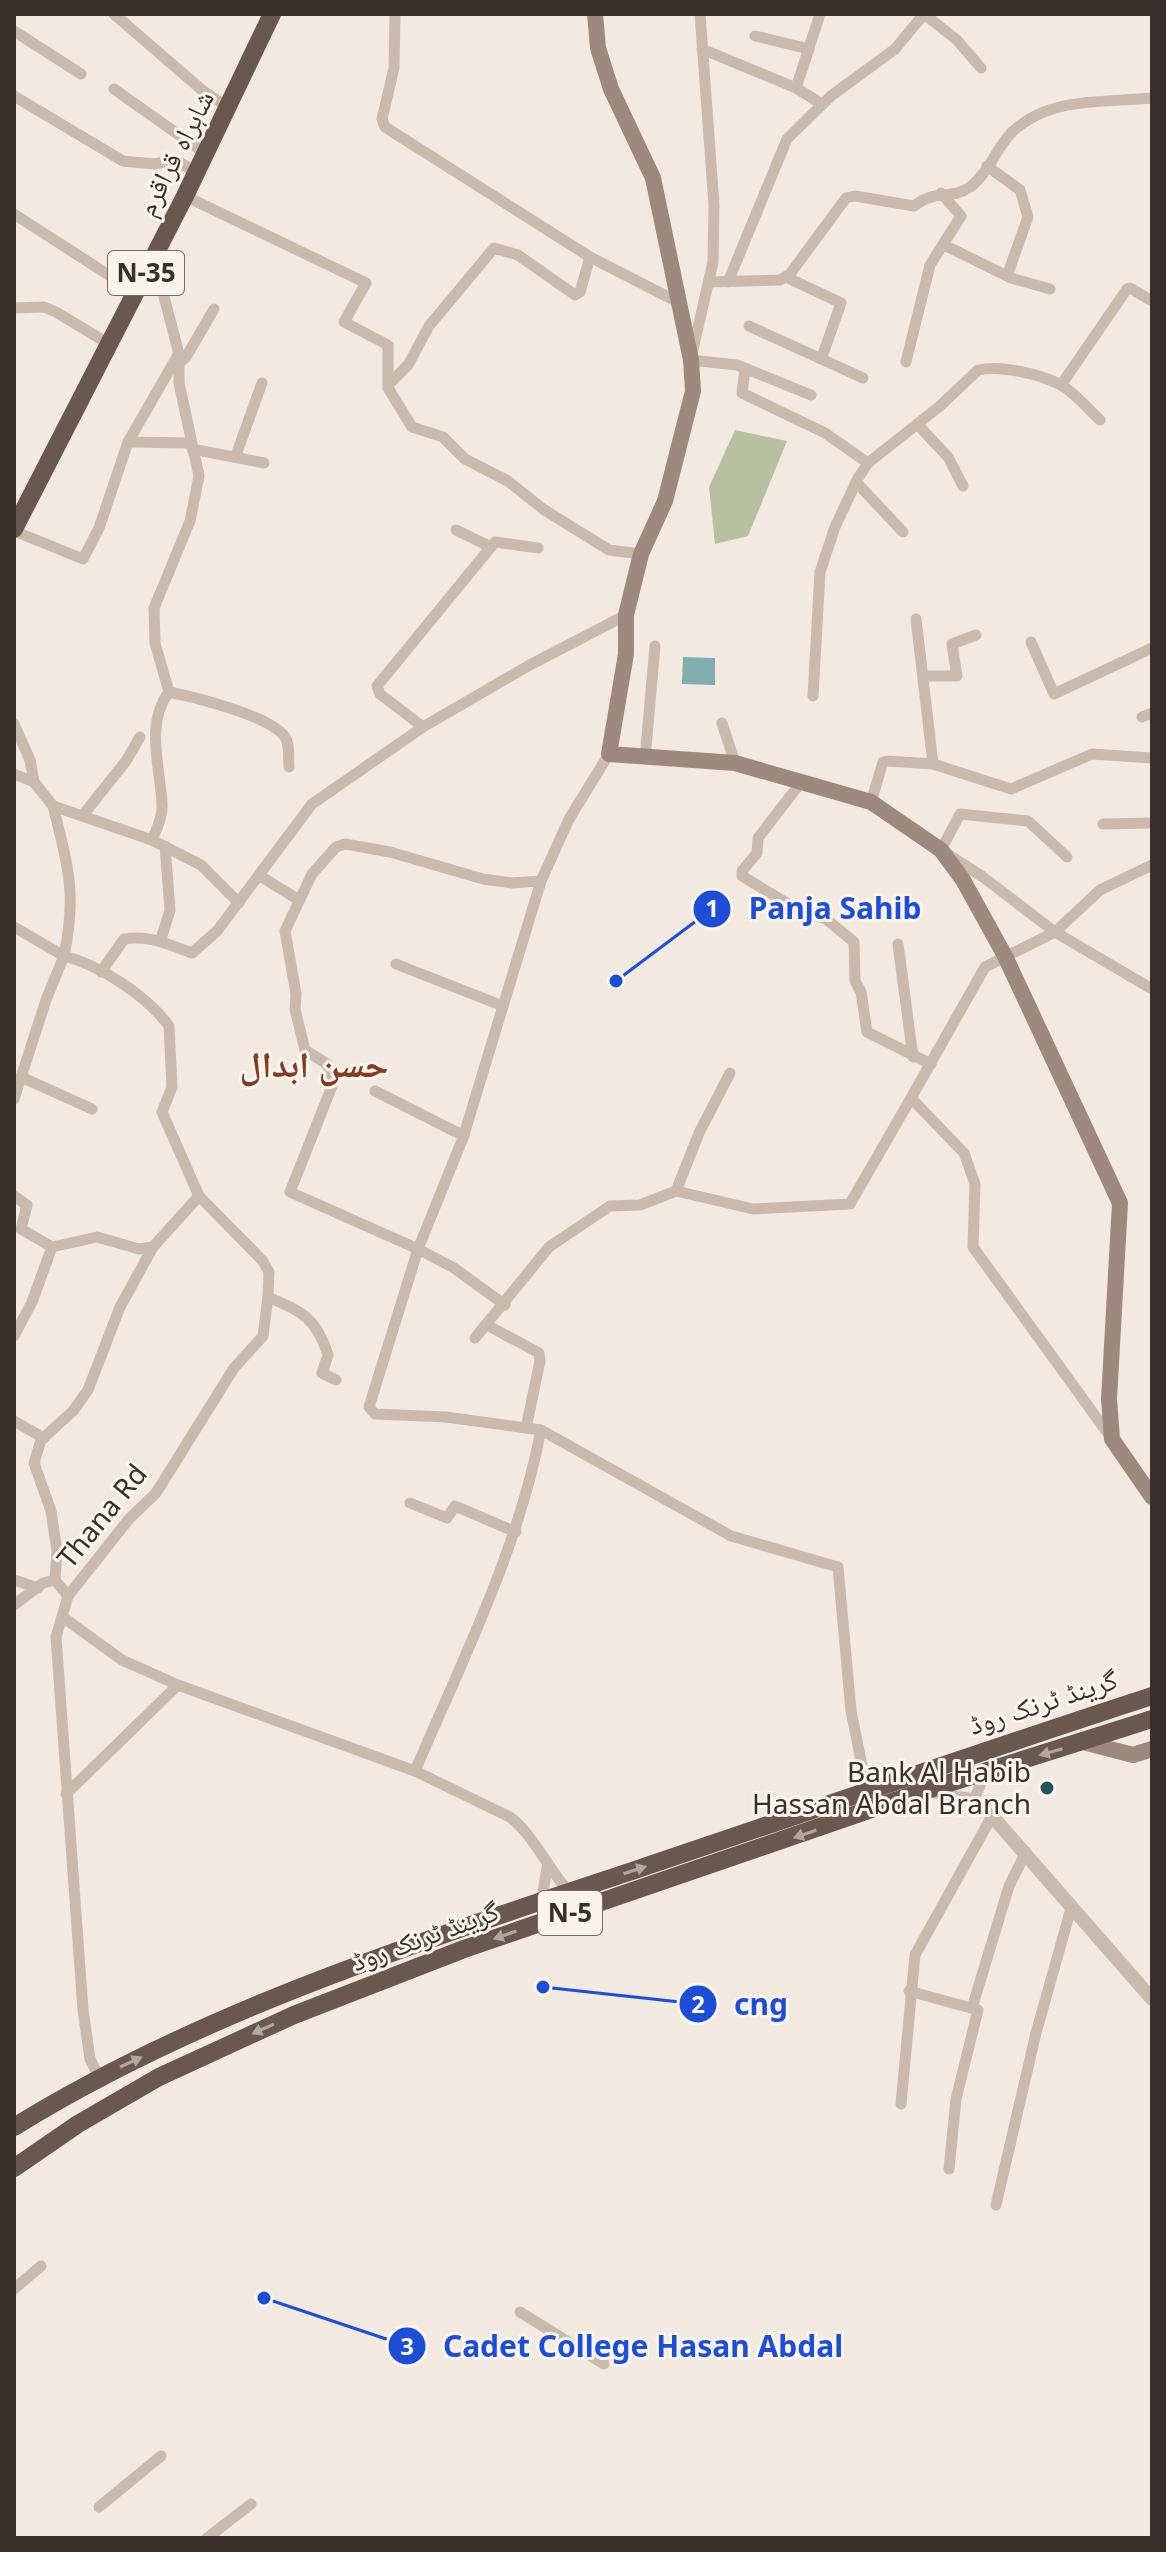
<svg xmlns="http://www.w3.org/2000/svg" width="1166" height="2552" viewBox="0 0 1166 2552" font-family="'Noto Sans','Noto Naskh Arabic',sans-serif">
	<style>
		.green { fill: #b7c1a0 }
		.water { fill: #80adae }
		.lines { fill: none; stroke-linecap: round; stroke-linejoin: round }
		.minor { stroke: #cabaac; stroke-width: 11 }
		.tertiary { stroke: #cabaac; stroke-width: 14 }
		.secondary { stroke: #9e897d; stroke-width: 16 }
		.trunk { stroke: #6a5850; stroke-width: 18 }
		.oneway { fill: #b2a69e }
		.poi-dot { fill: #225659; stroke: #faf4ed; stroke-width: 3 }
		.labels { text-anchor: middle; stroke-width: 6; stroke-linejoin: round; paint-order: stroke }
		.shield { fill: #faf4ed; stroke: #736a65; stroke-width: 2 }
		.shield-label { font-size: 26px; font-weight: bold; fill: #392f2b }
		.street-label { font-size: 28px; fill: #392f2b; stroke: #faf4ed }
		.poi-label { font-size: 28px; fill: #392f2b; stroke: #faf4ed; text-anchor: end }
		.district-label { font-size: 36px; font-weight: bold; fill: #853c27; stroke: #faf4ed }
		.leader { fill: none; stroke: #1d4ed8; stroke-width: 3 }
		.callout-dot { fill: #1d4ed8; stroke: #faf4ed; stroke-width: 3 }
		.mark-label { font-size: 24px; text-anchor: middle; font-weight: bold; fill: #fff }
		.callout-label { font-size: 30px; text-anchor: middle; font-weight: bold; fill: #1d4ed8; stroke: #faf4ed; stroke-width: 6; stroke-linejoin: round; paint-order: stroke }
	</style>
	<rect width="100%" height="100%" fill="#f2eae0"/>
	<path class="green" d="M735,430L787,441L748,536L715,544L709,487Z"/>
	<path class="water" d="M683,657L715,658V685L682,684Z"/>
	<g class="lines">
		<g class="minor">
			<path d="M114,14L202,90L229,108"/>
			<path d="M395,14L394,68L382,119L385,127L590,257L680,303"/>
			<path d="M924,14L957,40L981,68"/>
			<path d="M14,31L81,74"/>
			<path d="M755,36L809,49"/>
			<path d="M702,49L796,88L822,104"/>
			<path d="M809,49L796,88L820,14"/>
			<path d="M114,89L206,154"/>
			<path d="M14,96L123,161L154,164L174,160L197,172"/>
			<path d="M987,166L1020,190L1028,217L1007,276"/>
			<path d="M185,196L366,283L344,322L388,345V388L412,427L443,437L465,459L508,481L543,509L609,550L641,554"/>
			<path d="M14,214L135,292"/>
			<path d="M944,245L1011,278L1050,289"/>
			<path d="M149,267L161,285L179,354V383L199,476L190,521L154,608L155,643L169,692"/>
			<path d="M786,277L841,303L822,357"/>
			<path d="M709,282L780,280L790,274L846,198L855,196L914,206C938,188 949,201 970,187C988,174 996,149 1011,133C1049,96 1104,103 1152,98"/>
			<path d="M728,282L787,139L831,96L895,49L924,14"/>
			<path d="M14,308L44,307L56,312L109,344"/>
			<path d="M749,326L863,378"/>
			<path d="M178,355L128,442L191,443"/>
			<path d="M691,358L713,262L714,205L700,14"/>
			<path d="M691,360L737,365L811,395"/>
			<path d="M906,362L930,265L961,216L941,193"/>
			<path d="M179,363L186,357L214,309"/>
			<path d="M745,369L742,393L825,433L868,463"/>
			<path d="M388,385L408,365L429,326L494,248L518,255L575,295L580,292L590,257"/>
			<path d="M1061,385L1127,289L1130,288L1152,301"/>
			<path d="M917,424L948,457L963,486"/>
			<path d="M192,449L264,463"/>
			<path d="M236,455L262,383"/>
			<path d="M856,482L903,532"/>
			<path d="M456,530L491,547"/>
			<path d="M14,531L83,559L99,528L128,442"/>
			<path d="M916,619L933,764"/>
			<path d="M1031,642L1054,694L1152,648"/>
			<path d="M924,676H957L952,644L976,635"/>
			<path d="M169,692C145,723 160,767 162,803C163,816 157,828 152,840L201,865L239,903"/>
			<path d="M169,692C194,697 271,716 285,737C290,744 288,758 289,767"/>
			<path d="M813,696L820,572L835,527L858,478L868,463L940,406L978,370C1001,365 1040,374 1061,385C1075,393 1088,409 1100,420"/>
			<path d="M1142,717L1152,713"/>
			<path d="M722,723L735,763"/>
			<path d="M14,724L30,760L34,782"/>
			<path d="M423,727L380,694L377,686L495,542L538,548"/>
			<path d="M609,754L569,819L541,881L463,1138L418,1249L369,1407L375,1414L446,1417L541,1430L731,1536L838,1567L851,1711L867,1790"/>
			<path d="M645,759L655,646"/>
			<path d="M14,774L34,782L53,806L152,840"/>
			<path d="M802,781L758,838L757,853L742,871V876L793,907L826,919L854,942L855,981L861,992L867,1032L931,1064"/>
			<path d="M871,802L883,762L887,761L933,764L1011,789L1092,754L1152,758"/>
			<path d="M53,806C68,866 77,893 64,956C100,965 147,996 169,1026L172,1087L162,1112L199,1196L262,1260L269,1272L268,1297C303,1312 316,1318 328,1355L322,1373L336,1380"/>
			<path d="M83,815L126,761L140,737"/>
			<path d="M1103,824L1152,823"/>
			<path d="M1067,857L1028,821L960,814L941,850L983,877L1055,932L1152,989"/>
			<path d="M260,876L299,900"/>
			<path d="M14,927L64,956L46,1000L14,1099"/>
			<path d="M161,939L170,910L165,846"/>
			<path d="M898,944L913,1057"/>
			<path d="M396,964L503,1006"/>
			<path d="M101,972L124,939C151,935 167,944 192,953L217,931L312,804L423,727L528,666L626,615"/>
			<path d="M21,1077L92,1109"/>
			<path d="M375,1091L464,1136"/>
			<path d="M676,1191L699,1133L730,1073"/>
			<path d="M14,1196L27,1205L21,1229L52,1247"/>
			<path d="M505,1305L454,1268L418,1249L290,1192L334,1081L327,1064L305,1050L295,1009L296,994L285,931L312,874L336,847L345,844L390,852L483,879L512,883L541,881"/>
			<path d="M487,1325L539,1353L540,1361L526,1428"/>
			<path d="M14,1336L32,1302L52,1247L97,1237L139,1249L153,1247"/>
			<path d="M475,1338L549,1247L610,1206L640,1205L676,1191L753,1209L850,1204L911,1098"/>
			<path d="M14,1421L44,1438"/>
			<path d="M1112,1439L973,1247L975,1184L964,1153L911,1098L985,967L1055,932L1100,890L1152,865"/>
			<path d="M410,1503L447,1518L455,1506L516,1532"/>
			<path d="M14,1580L38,1588"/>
			<path d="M55,1580L57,1551L51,1511L34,1463L41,1440L73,1411L88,1390L120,1307L153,1247L199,1196"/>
			<path d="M14,1605L43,1583L55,1580L68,1596"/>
			<path d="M64,1618L122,1660L178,1685L415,1771L510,1817C532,1833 549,1870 569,1892"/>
			<path d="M415,1771C463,1659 518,1550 541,1430"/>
			<path d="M66,1794L178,1685"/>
			<path d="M974,1799L987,1770"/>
			<path d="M542,1899L547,1867"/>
			<path d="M909,1991L978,2010L956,2099L949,2169"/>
			<path d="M972,2008L1009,1886L1026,1852"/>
			<path d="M99,2077L90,2059L83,2010L56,1637L68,1596L129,1519L156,1493L234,1368L263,1336L268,1297"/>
			<path d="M901,2104L915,1955L992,1816L974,1799L929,1792"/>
			<path d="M996,2205L1036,2033L1072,1905"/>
			<path d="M14,2289L41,2266"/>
			<path d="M520,2312L604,2364"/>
			<path d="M99,2507L161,2456"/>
			<path d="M207,2538L251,2504"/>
		</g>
		<path class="tertiary" d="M992,1816L1152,1999"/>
		<g class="secondary">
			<path d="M595,14L598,48L611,89L653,178L691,360L693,391L665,501L641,554L626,615V654L609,754L735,763L871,802L941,850L963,880L1005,956L1120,1203L1109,1399L1112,1439L1152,1497"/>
			<path d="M1083,1742L1133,1755L1152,1749"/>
		</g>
		<g class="trunk">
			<path d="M14,529L185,196L272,14"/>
			<path d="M14,2127C203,2010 425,1940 635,1870C808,1812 979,1752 1152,1696"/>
			<path d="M14,2168L78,2124L159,2077L294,2015L464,1949L924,1791L1152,1719"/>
		</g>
	</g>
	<defs><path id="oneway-solid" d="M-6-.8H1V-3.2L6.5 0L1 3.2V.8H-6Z" transform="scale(2)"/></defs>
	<g class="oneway">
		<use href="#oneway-solid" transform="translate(1051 1752) rotate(164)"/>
		<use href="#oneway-solid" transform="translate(805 1834) rotate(161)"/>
		<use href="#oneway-solid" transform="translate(635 1870) rotate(-18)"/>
		<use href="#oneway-solid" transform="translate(505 1935) rotate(161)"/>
		<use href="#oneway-solid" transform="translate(263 2029) rotate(156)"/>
		<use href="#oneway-solid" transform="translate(131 2062) rotate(-25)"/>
	</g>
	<circle class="poi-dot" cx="1047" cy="1788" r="8"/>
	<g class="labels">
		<g class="shield">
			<rect x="108" y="251" width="76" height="44" rx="6"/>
			<rect x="538" y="1891" width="64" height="44" rx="6"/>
		</g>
		<g class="shield-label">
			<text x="146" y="282">N-35</text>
			<text x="570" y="1922">N-5</text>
		</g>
		<g class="street-label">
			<text transform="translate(175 153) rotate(-63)" y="10">شاہراہ قراقرم</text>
			<text transform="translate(102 1516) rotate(-51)" y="10">Thana Rd</text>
			<text transform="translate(1043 1702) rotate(-18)" y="10">گرینڈ ٹرنک روڈ</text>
			<text transform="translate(425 1936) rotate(-20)" y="10">گرینڈ ٹرنک روڈ</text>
		</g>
		<g class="poi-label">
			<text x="1031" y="1782">Bank Al Habib<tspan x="1031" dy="32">Hassan Abdal Branch</tspan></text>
		</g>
		<g class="district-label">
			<text x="314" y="1077">حسن ابدال</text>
		</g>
	</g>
	<path class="leader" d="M616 981L712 909M543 1987L698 2004M264 2298L407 2346"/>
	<g class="callout-dot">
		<circle cx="616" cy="981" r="8"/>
		<circle cx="543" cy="1987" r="8"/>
		<circle cx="264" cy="2298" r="8"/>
		<circle cx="712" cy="909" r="20"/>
		<circle cx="698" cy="2004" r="20"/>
		<circle cx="407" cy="2346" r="20"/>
	</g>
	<g class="mark-label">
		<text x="712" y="917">1</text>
		<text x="698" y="2013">2</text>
		<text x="407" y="2355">3</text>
	</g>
	<g class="callout-label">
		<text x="835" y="919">Panja Sahib</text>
		<text x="761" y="2015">cng</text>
		<text x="643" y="2357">Cadet College Hasan Abdal</text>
	</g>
	<rect width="1166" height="2552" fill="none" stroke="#392f2b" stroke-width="32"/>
</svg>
